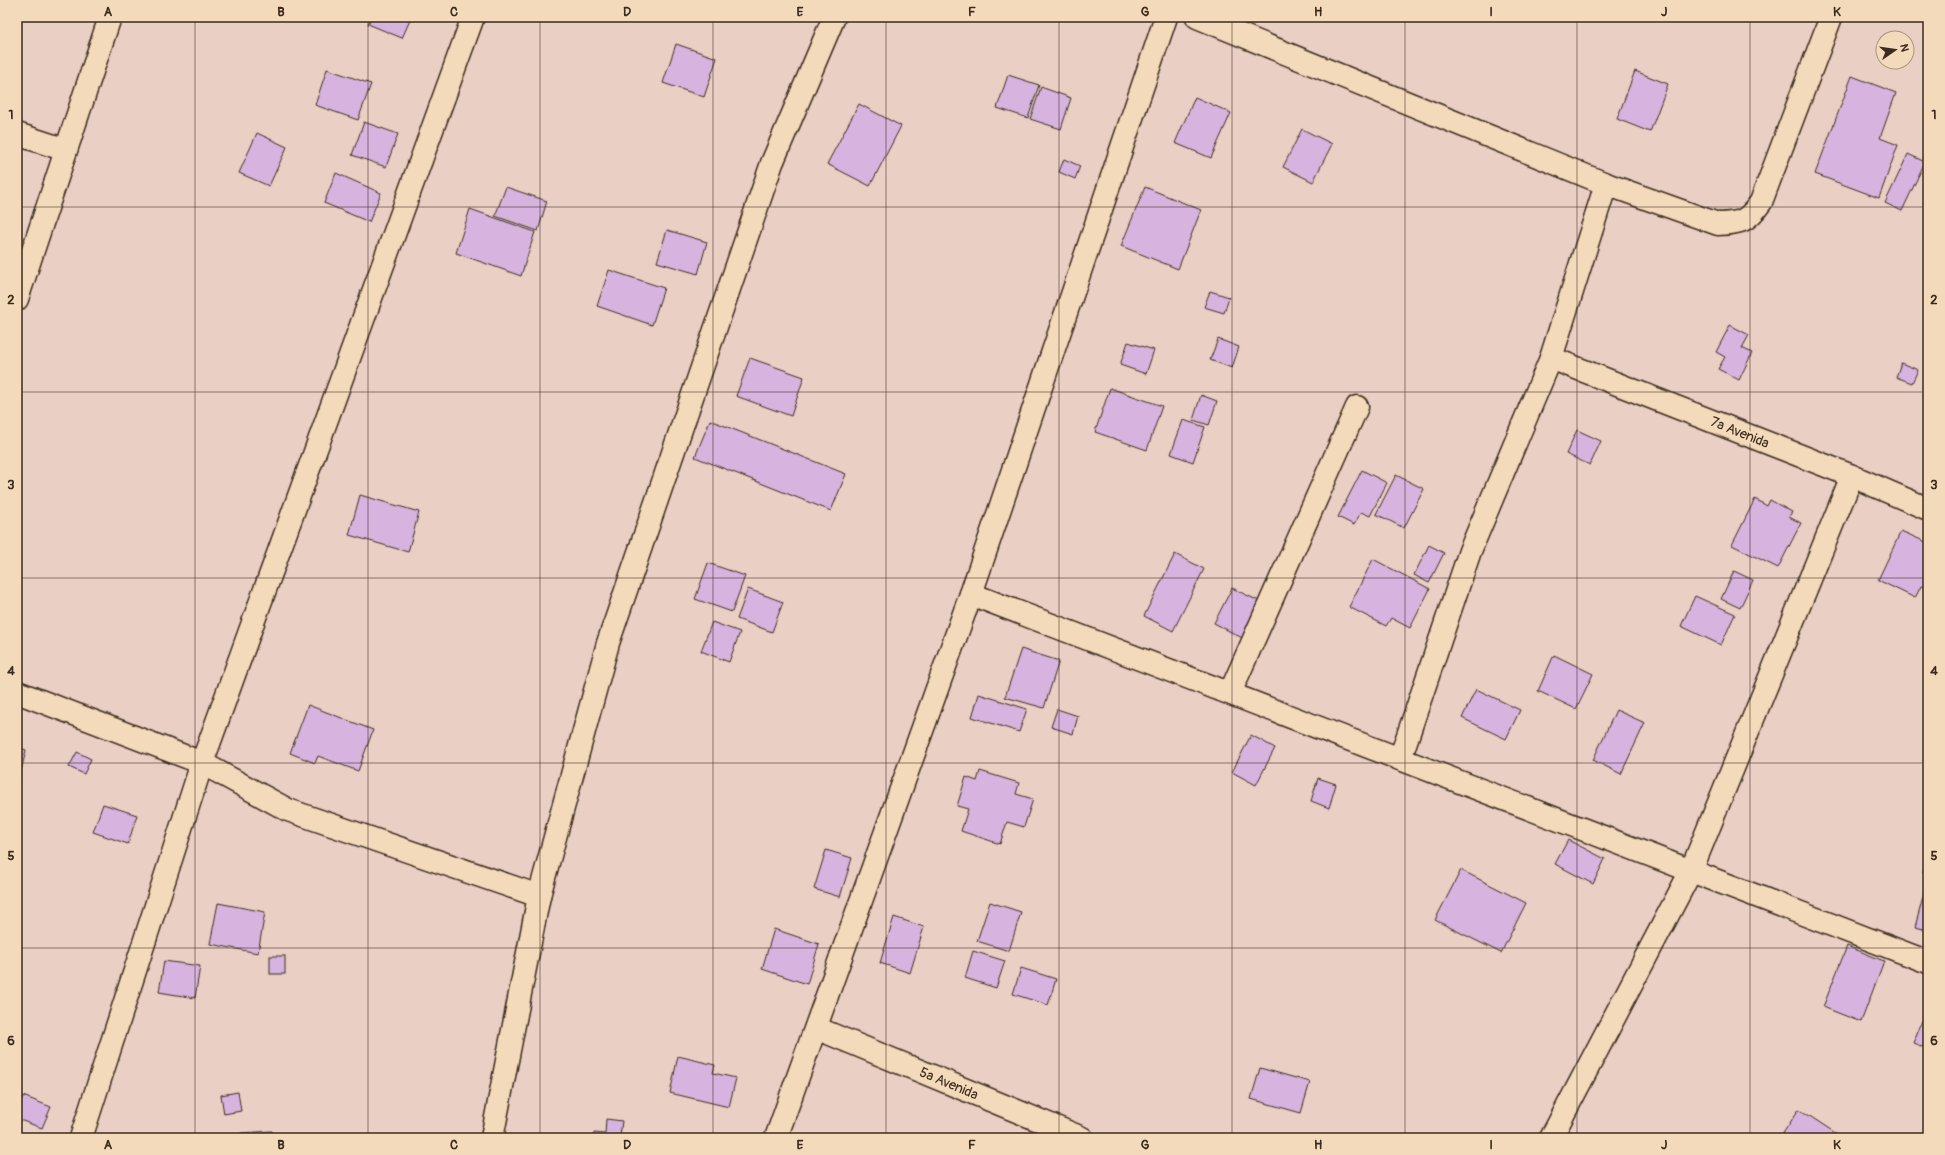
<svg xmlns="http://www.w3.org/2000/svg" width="1945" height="1155" viewBox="0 0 1945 1155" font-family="Pangolin,sans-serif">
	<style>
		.building { fill: #d6b4df; stroke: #3b2a1e }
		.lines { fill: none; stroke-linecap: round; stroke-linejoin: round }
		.minor-casing { stroke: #3b2a1e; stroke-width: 25 }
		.minor { stroke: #f3daba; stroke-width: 22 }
		.grid { fill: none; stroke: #3b2a1e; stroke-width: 1; stroke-opacity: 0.55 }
		.labels { text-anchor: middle; stroke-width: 4; stroke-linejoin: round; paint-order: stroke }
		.street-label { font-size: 14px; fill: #3b2a1e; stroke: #f3daba }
		.neatline { fill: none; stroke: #3b2a1e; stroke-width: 1.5 }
		.grid-label { font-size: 13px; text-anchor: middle; font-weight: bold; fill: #3b2a1e }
	</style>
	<rect width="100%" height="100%" fill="#eacfc5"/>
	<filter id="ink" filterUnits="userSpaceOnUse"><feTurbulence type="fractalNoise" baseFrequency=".025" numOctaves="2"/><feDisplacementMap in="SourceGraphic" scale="8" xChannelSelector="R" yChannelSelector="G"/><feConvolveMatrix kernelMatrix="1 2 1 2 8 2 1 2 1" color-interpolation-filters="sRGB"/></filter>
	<g filter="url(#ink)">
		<g class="building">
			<path d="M371,17H408L411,18L402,38L368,24Z"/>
			<path d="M676,44L717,58L704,97L663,83Z"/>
			<path d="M327,69L371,84L358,120L315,105Z"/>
			<path d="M1635,71L1668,84L1650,132L1617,119Z"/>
			<path d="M1008,75L1039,85L1028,118L997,108Z"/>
			<path d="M1852,76L1896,93L1880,138L1898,145L1879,198L1815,174Z"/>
			<path d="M1041,87L1071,98L1061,129L1030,119Z"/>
			<path d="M1195,97L1231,113L1211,158L1175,143Z"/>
			<path d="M859,104L901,126L870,186L827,164Z"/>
			<path d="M364,122L398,134L386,167L352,155Z"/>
			<path d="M1302,129L1332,144L1313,182L1283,167Z"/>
			<path d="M257,133L287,147L269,186L239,173Z"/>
			<path d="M1908,154L1925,162L1902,211L1885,203Z"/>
			<path d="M1064,159L1080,166L1075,179L1059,172Z"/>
			<path d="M336,173L381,193L369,222L324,203Z"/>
			<path d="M506,187L547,201L538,231L495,216Z"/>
			<path d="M1145,187L1201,210L1178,269L1121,246Z"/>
			<path d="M470,209L535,232L521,276L456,253Z"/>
			<path d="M667,230L707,242L698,274L657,262Z"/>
			<path d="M609,270L664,288L652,325L597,306Z"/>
			<path d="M1210,291L1229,297L1224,313L1204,307Z"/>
			<path d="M1730,325L1749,335L1742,348L1752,353L1739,380L1718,369L1725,357L1716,352Z"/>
			<path d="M1218,339L1239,347L1232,368L1210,360Z"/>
			<path d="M1128,342L1154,350L1146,374L1120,365Z"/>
			<path d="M750,358L804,377L791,416L736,396Z"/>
			<path d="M1901,363L1918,370L1912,383L1896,377Z"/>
			<path d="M1110,388L1162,406L1147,450L1095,432Z"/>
			<path d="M1201,395L1217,401L1209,425L1193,420Z"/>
			<path d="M710,420L846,474L831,511L695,457Z"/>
			<path d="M1183,420L1205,427L1193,462L1171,454Z"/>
			<path d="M1577,430L1601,441L1590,465L1566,454Z"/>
			<path d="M1362,470L1387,483L1370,516L1361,512L1354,525L1338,517Z"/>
			<path d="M1396,475L1424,489L1404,528L1376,514Z"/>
			<path d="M360,495L419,512L408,552L349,535Z"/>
			<path d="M1755,499L1767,506L1770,500L1792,512L1789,517L1801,523L1778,568L1732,545Z"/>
			<path d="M1901,531L1928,543V589L1921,586L1915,598L1878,580Z"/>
			<path d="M1429,545L1444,553L1429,583L1414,575Z"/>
			<path d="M1175,554L1204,569L1173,631L1144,616Z"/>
			<path d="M1373,559L1430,589L1410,628L1391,618L1386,626L1349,607Z"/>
			<path d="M708,563L745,576L732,612L695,599Z"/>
			<path d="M1734,571L1753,580L1740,608L1721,599Z"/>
			<path d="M1232,588L1265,604L1246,640L1214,623Z"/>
			<path d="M748,589L783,602L772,632L737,619Z"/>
			<path d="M1695,596L1735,614L1721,645L1681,626Z"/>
			<path d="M712,622L740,632L729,662L701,651Z"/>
			<path d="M1021,649L1059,661L1044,708L1005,697Z"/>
			<path d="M1554,655L1593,674L1576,709L1538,691Z"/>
			<path d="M1476,689L1520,710L1506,739L1462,718Z"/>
			<path d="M979,694L1027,709L1019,732L972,717Z"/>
			<path d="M308,705L373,730L358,771L318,756L315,763L290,753Z"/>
			<path d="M1057,709L1078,716L1073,734L1051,727Z"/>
			<path d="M1616,710L1645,723L1621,774L1593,760Z"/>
			<path d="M1251,735L1275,748L1256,785L1232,772Z"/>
			<path d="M17,747L26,750L17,788Z"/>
			<path d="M77,752L91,759L84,774L69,767Z"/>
			<path d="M980,771L1019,783L1016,794L1033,799L1024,827L1007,822L1000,844L961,831L968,809L957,806L966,777L977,781Z"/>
			<path d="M1318,778L1336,784L1329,808L1311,801Z"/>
			<path d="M103,804L137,815L128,844L93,832Z"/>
			<path d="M1568,840L1605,859L1593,884L1555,864Z"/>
			<path d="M826,850L852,858L840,897L814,889Z"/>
			<path d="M1928,852V875L1922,873Z"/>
			<path d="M1461,870L1526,903L1501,953L1435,920Z"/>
			<path d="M1925,890L1928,891V930L1915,927Z"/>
			<path d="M990,902L1021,912L1009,951L977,941Z"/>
			<path d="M218,903L265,912L258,953L210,944Z"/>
			<path d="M894,917L924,927L910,973L880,963Z"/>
			<path d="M774,929L819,944L807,984L762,969Z"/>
			<path d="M1847,946L1884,961L1861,1022L1823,1007Z"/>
			<path d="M973,951L1005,961L996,988L965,978Z"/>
			<rect x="270" y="956" width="15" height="18"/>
			<path d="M164,961L200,966L195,998L159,992Z"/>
			<path d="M1021,968L1056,979L1048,1005L1013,994Z"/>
			<path d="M1928,1006V1049L1913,1043Z"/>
			<path d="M678,1056L715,1065L713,1073L736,1078L729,1107L670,1093Z"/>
			<path d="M1260,1068L1310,1082L1301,1113L1251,1099Z"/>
			<path d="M238,1092L241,1111L224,1114L221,1095Z"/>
			<path d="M23,1096L51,1107L42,1128L17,1119V1112Z"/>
			<path d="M1799,1109L1843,1138H1780Z"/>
			<path d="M606,1119L622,1121L620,1136L637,1138H593L594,1133L605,1134Z"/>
			<path d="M272,1131L273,1138H242L241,1133Z"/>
		</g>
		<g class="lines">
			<defs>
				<g id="minor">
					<path d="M1197,17L1606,184L1718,224C1741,223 1747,222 1761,202L1831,17"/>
					<path d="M17,134L66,150"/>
					<path d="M17,299L110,17"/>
					<path d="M1551,358L1852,476L1928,509"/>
					<path d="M971,594L1928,962"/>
					<path d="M17,692L202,763L288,810L539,896"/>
					<path d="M1230,693L1357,407"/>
					<path d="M1400,759L1470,551L1551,358L1606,184"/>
					<path d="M816,1028L1082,1138"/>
					<path d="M81,1138L202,763L473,17"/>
					<path d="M492,1138L539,896L608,643L772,163L834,17"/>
					<path d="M776,1138L971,594L1166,17"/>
					<path d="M1551,1138L1691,871L1852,476"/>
				</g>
			</defs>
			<use href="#minor" class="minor-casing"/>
			<use href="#minor" class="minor"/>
		</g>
	</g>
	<path class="grid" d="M195,17V1138M368,17V1138M540,17V1138M713,17V1138M886,17V1138M1059,17V1138M1232,17V1138M1405,17V1138M1577,17V1138M1750,17V1138M17,207H1928M17,392H1928M17,578H1928M17,763H1928M17,948H1928"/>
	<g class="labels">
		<g class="street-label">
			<text transform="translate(1740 432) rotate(22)" y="5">7a Avenida</text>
			<text transform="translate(949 1083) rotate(23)" y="5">5a Avenida</text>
		</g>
	</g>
	<rect width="1945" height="1155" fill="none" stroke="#f3daba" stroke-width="44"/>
	<g transform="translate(1895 50) rotate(77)"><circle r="19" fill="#f3daba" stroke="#a9947c"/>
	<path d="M0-3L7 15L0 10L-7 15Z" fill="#3b2a1e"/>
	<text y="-6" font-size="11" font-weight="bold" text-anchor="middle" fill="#3b2a1e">N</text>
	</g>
	<rect x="22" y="22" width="1901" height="1111" class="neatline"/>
	<g class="grid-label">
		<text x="108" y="16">A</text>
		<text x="281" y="16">B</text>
		<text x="454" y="16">C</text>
		<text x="627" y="16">D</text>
		<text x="800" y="16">E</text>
		<text x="972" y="16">F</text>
		<text x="1145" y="16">G</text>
		<text x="1318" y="16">H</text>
		<text x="1491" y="16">I</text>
		<text x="1664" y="16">J</text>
		<text x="1837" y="16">K</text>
		<text x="11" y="119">1</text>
		<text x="1934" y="119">1</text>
		<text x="11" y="304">2</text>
		<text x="1934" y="304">2</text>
		<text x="11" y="489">3</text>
		<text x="1934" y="489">3</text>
		<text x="11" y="675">4</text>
		<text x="1934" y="675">4</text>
		<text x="11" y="860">5</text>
		<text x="1934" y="860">5</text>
		<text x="11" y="1045">6</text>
		<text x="1934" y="1045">6</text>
		<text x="108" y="1149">A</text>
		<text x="281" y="1149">B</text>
		<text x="454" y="1149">C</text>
		<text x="627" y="1149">D</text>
		<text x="800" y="1149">E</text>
		<text x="972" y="1149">F</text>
		<text x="1145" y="1149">G</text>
		<text x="1318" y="1149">H</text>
		<text x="1491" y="1149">I</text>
		<text x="1664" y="1149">J</text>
		<text x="1837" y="1149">K</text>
	</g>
</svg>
